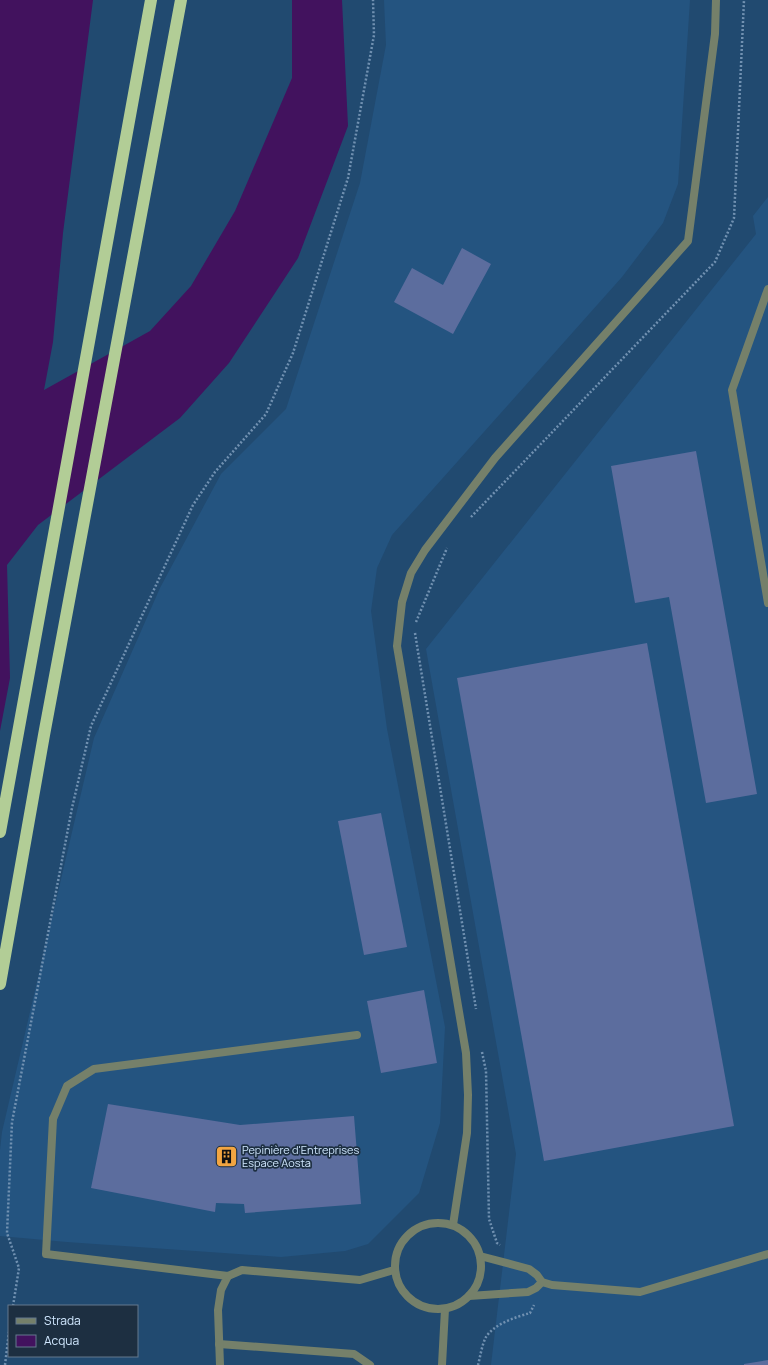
<svg xmlns="http://www.w3.org/2000/svg" width="768" height="1365" viewBox="0 0 768 1365" font-family="Manrope,sans-serif">
	<style>
		.built { fill: #245480 }
		.water { fill: #42125e }
		.building { fill: #5c6d9e }
		.lines { fill: none; stroke-linecap: round; stroke-linejoin: round }
		.path { stroke: #7191b1; stroke-width: 2.5; stroke-dasharray: 2 2; stroke-linecap: butt }
		.service { stroke: #75806a; stroke-width: 8 }
		.minor { stroke: #75806a; stroke-width: 8 }
		.tertiary { stroke: #75806a; stroke-width: 8 }
		.motorway { stroke: #b2cd96; stroke-width: 12 }
		.labels { text-anchor: middle; stroke-width: 3.5; stroke-linejoin: round; paint-order: stroke }
		.poi-label { font-size: 11px; fill: #d1e8ff; stroke: #1d2f41; text-anchor: start }
	</style>
	<rect width="100%" height="100%" fill="#214a70"/>
	<g class="built">
		<path d="M384,0H690L678,184L663,223L622,277L392,535L377,568L371,611L387,729L445,1027L440,1123L419,1193L368,1244L345,1251L281,1257L67,1242L0,1236V1150L2,1132L94,738L160,588L221,474L286,409L360,183L386,45Z"/>
		<path d="M768,197V1365H491L516,1154L426,649L756,234L753,216Z"/>
	</g>
	<path class="water" d="M0,0H93L63,233L53,342L44,390L150,331L191,286L235,211L292,78V0H342L348,126L298,258L229,363L180,418L38,525L7,565L10,678L0,731Z"/>
	<g class="building">
		<path d="M462,248L491,264L453,334L394,302L412,268L443,285Z"/>
		<path d="M696,451L757,794L706,803L669,597L635,603L611,466Z"/>
		<path d="M647,643L734,1126L544,1161L457,678Z"/>
		<path d="M381,813L407,947L364,955L338,821Z"/>
		<path d="M424,990L437,1063L381,1073L367,1001Z"/>
		<path d="M108,1104L240,1125L354,1116L361,1204L245,1213L244,1204L216,1203L215,1212L91,1188Z"/>
		<path d="M768,1360V1365H744V1364Z"/>
	</g>
	<g class="lines">
		<g class="path">
			<path d="M471,517L715,262L734,218L744,0"/>
			<path d="M416,622L447,548"/>
			<path d="M415,633L476,1009"/>
			<path d="M482,1052L486,1071L489,1219L497,1243L500,1245"/>
			<path d="M13,1306L19,1268L7,1233L12,1122L72,808L91,726L193,505L215,472L266,414L293,353L348,178L374,35L373,0"/>
			<path d="M5,1365L9,1332"/>
			<path d="M478,1365C480,1358 482,1344 486,1337C494,1324 516,1317 530,1313L534,1305"/>
		</g>
		<g class="service">
			<path d="M768,289L732,390L768,603"/>
			<path d="M53,1119L67,1086L94,1069L357,1035"/>
			<path d="M480,1256L529,1269L537,1275L542,1282L552,1285L640,1292L768,1254"/>
			<path d="M469,1296L528,1292L536,1288L542,1282"/>
			<path d="M219,1344L354,1354L370,1365"/>
		</g>
		<g class="minor">
			<path d="M53,1119L46,1254L228,1276L221,1290L218,1310L220,1365"/>
			<path d="M228,1276L242,1270L360,1280L394,1270"/>
		</g>
		<g class="tertiary">
			<circle cx="438" cy="1266" r="43"/>
			<path d="M453,1225L467,1133L468,1095L466,1053L397,646L402,602L411,573L425,550L495,458L688,241L715,34L716,0"/>
			<path d="M442,1365L445,1309"/>
		</g>
		<g class="motorway">
			<path d="M0,832L151,0"/>
			<path d="M0,984L44,735L181,0"/>
		</g>
	</g>
	<defs>
		<symbol id="building-square" viewBox="-11 -11 22 22"><rect x="-9" y="-9" width="18" height="18" rx="4" fill="#f2a541" stroke="#1d2f41"/><path d="M-4-6H4V6H1V3H-1V6H-4ZM-2.5-4.3h1.7v1.8h-1.7ZM.8-4.3h1.7v1.8H.8ZM-2.5-1h1.7V.8h-1.7ZM.8-1h1.7V.8H.8Z" fill="#111"/></symbol>
	</defs>
	<g fill-rule="evenodd">
		<use href="#building-square" x="214" y="1144" width="25" height="25"/>
	</g>
	<g class="labels">
		<g class="poi-label">
			<text x="242" y="1154">Pepinière d'Entreprises<tspan x="242" dy="13">Espace Aosta</tspan></text>
		</g>
	</g>
	<rect x="8" y="1305" width="130" height="52" fill="#1d2f41" stroke="#65798d"/>
	<rect x="16" y="1318" width="20" height="6" fill="#75806a" stroke="#65798d"/>
	<text x="44" y="1325" font-size="12" fill="#d1e8ff">Strada</text>
	<rect x="16" y="1335" width="20" height="12" fill="#42125e" stroke="#65798d"/>
	<text x="44" y="1345" font-size="12" fill="#d1e8ff">Acqua</text>
</svg>
